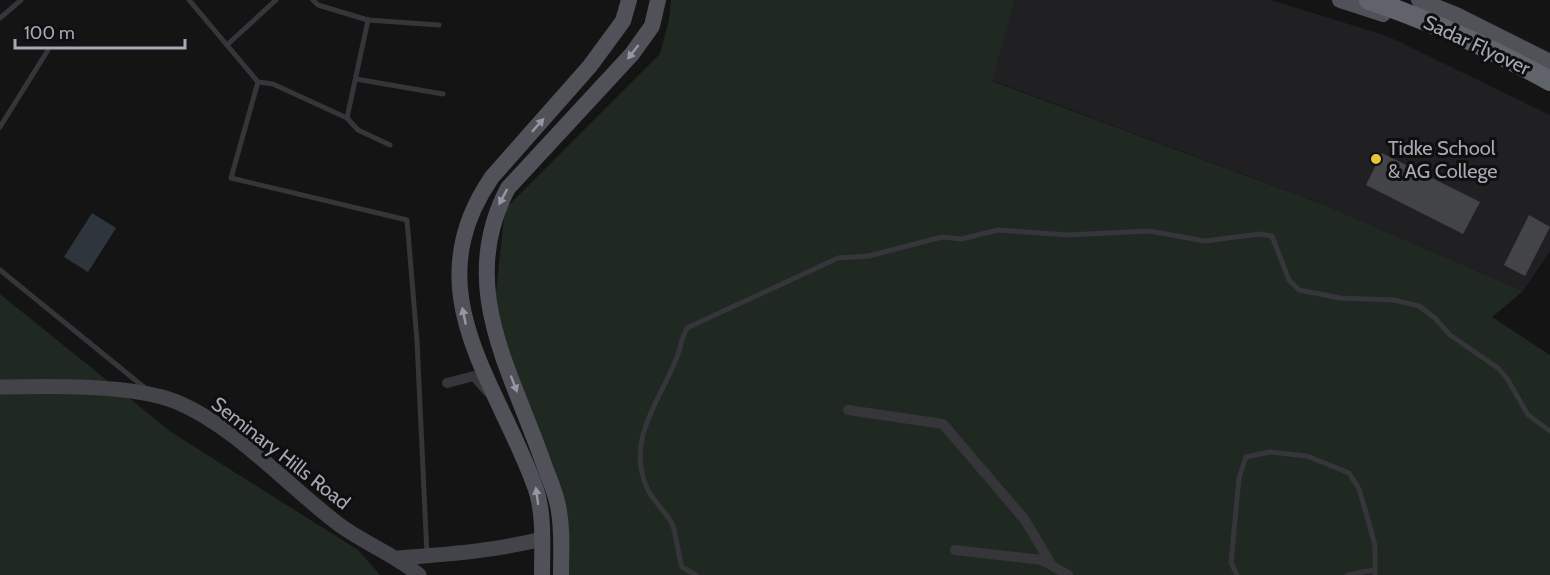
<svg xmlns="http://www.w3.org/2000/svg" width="1550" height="575" viewBox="0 0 1550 575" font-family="Cabin,sans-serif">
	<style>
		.built { fill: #202022 }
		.green { fill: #202822 }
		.water { fill: #2e353d }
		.building { fill: #434448 }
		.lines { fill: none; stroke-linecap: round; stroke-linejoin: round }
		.lane { stroke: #35353a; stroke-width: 5 }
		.street { stroke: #35353a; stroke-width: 10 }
		.secondary { stroke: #43444a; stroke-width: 15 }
		.primary { stroke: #515259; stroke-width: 16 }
		.highway { stroke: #61636b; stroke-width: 20 }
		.oneway { fill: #9598a3 }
		.poi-dot { fill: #e6c33b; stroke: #0f0f10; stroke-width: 2 }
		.labels { text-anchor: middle; stroke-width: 6; stroke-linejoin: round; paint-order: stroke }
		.street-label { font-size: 20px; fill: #a6a9b5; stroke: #0f0f10 }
		.poi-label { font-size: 20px; fill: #a6a9b5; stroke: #0f0f10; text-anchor: start }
	</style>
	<rect width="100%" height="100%" fill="#141415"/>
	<path class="built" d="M1015,0H1271L1387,36L1550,115V251L1523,291L1320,203L991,80Z"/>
	<g class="green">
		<path d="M671,0H1015L992,81L1320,203L1523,291L1492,317L1550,355V575H567L564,553L495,301L505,209L660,54L669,20Z"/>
		<path d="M0,294L171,432L358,550L380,575H0Z"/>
	</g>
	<path class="water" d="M92,213L116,228L88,272L64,257Z"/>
	<g class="building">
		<path d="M1382,153L1480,202L1463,234L1366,185Z"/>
		<path d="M1529,215L1550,227L1525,276L1504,265Z"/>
	</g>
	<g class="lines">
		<g class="lane">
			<path d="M189,0L258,82L231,178L407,220L417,341L427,555"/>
			<path d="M313,0L318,5L368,20"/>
			<path d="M0,18L21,0"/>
			<path d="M228,44L276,0"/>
			<path d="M356,79L443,94"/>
			<path d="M258,82L273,84L347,118L368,20L439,25"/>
			<path d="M347,118L358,130L390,145"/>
			<path d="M0,127L48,50"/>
			<path d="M0,270L145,388"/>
			<path d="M696,575L682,567C678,554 677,539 673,526C667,512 653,502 647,488C626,441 658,403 675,362C680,351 681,339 687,328L838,258L869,256L942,237L961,239L999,230L1068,235L1149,231L1205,241L1260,234L1272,236L1289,280L1299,290L1340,298L1394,300L1419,306L1435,318L1450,335L1498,368L1508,380L1528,415L1550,431"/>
			<path d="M1237,575L1231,563L1239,478L1246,457L1270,452L1307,456L1349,473L1359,489L1369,523L1375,546V575"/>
			<path d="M1347,575L1374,570"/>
		</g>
		<g class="street">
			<path d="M447,383L474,376L487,391"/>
			<path d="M848,410L943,424L1025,520L1051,564"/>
			<path d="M955,550L1042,560L1068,575"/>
		</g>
		<g class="secondary">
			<path d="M0,387C47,386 134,384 177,402C238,428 288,487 341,526C366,544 395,555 419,575"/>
			<path d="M399,558C448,554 494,551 542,539"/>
		</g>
		<g class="primary">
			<path d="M1340,0L1383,14"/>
			<path d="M1419,0L1456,15L1550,62"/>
			<path d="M542,575C542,547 545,511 534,484C495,378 414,290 492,177L590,66L623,21L629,0"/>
			<path d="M561,575C561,552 563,529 558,506C555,490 547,474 542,459C509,366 457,284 508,188L632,54L652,26L658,0"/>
		</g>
		<path class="highway" d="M1369,0C1432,21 1492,49 1550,81"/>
	</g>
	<defs><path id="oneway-solid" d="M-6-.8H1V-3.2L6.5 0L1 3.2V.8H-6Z" transform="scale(1.5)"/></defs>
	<g class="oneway">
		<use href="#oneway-solid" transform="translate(633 52) rotate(128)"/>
		<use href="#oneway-solid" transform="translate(538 125) rotate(-48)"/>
		<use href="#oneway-solid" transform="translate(503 197) rotate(118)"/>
		<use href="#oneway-solid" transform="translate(464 316) rotate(-102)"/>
		<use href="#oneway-solid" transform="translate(514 384) rotate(69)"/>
		<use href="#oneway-solid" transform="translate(537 496) rotate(-98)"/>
	</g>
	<circle class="poi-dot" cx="1376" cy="159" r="6"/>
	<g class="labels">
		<g class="street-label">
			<text transform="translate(1477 45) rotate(25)" y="7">Sadar Flyover</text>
			<text transform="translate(281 453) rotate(38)" y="7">Seminary Hills Road</text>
		</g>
		<g class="poi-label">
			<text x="1388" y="155">Tidke School<tspan x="1388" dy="23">&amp; AG College</tspan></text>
		</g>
	</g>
	<path d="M15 39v9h170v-9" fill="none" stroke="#a6a9b5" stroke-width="3"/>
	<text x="24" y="39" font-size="18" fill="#a6a9b5" stroke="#0f0f10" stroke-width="4.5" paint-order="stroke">100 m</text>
</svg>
